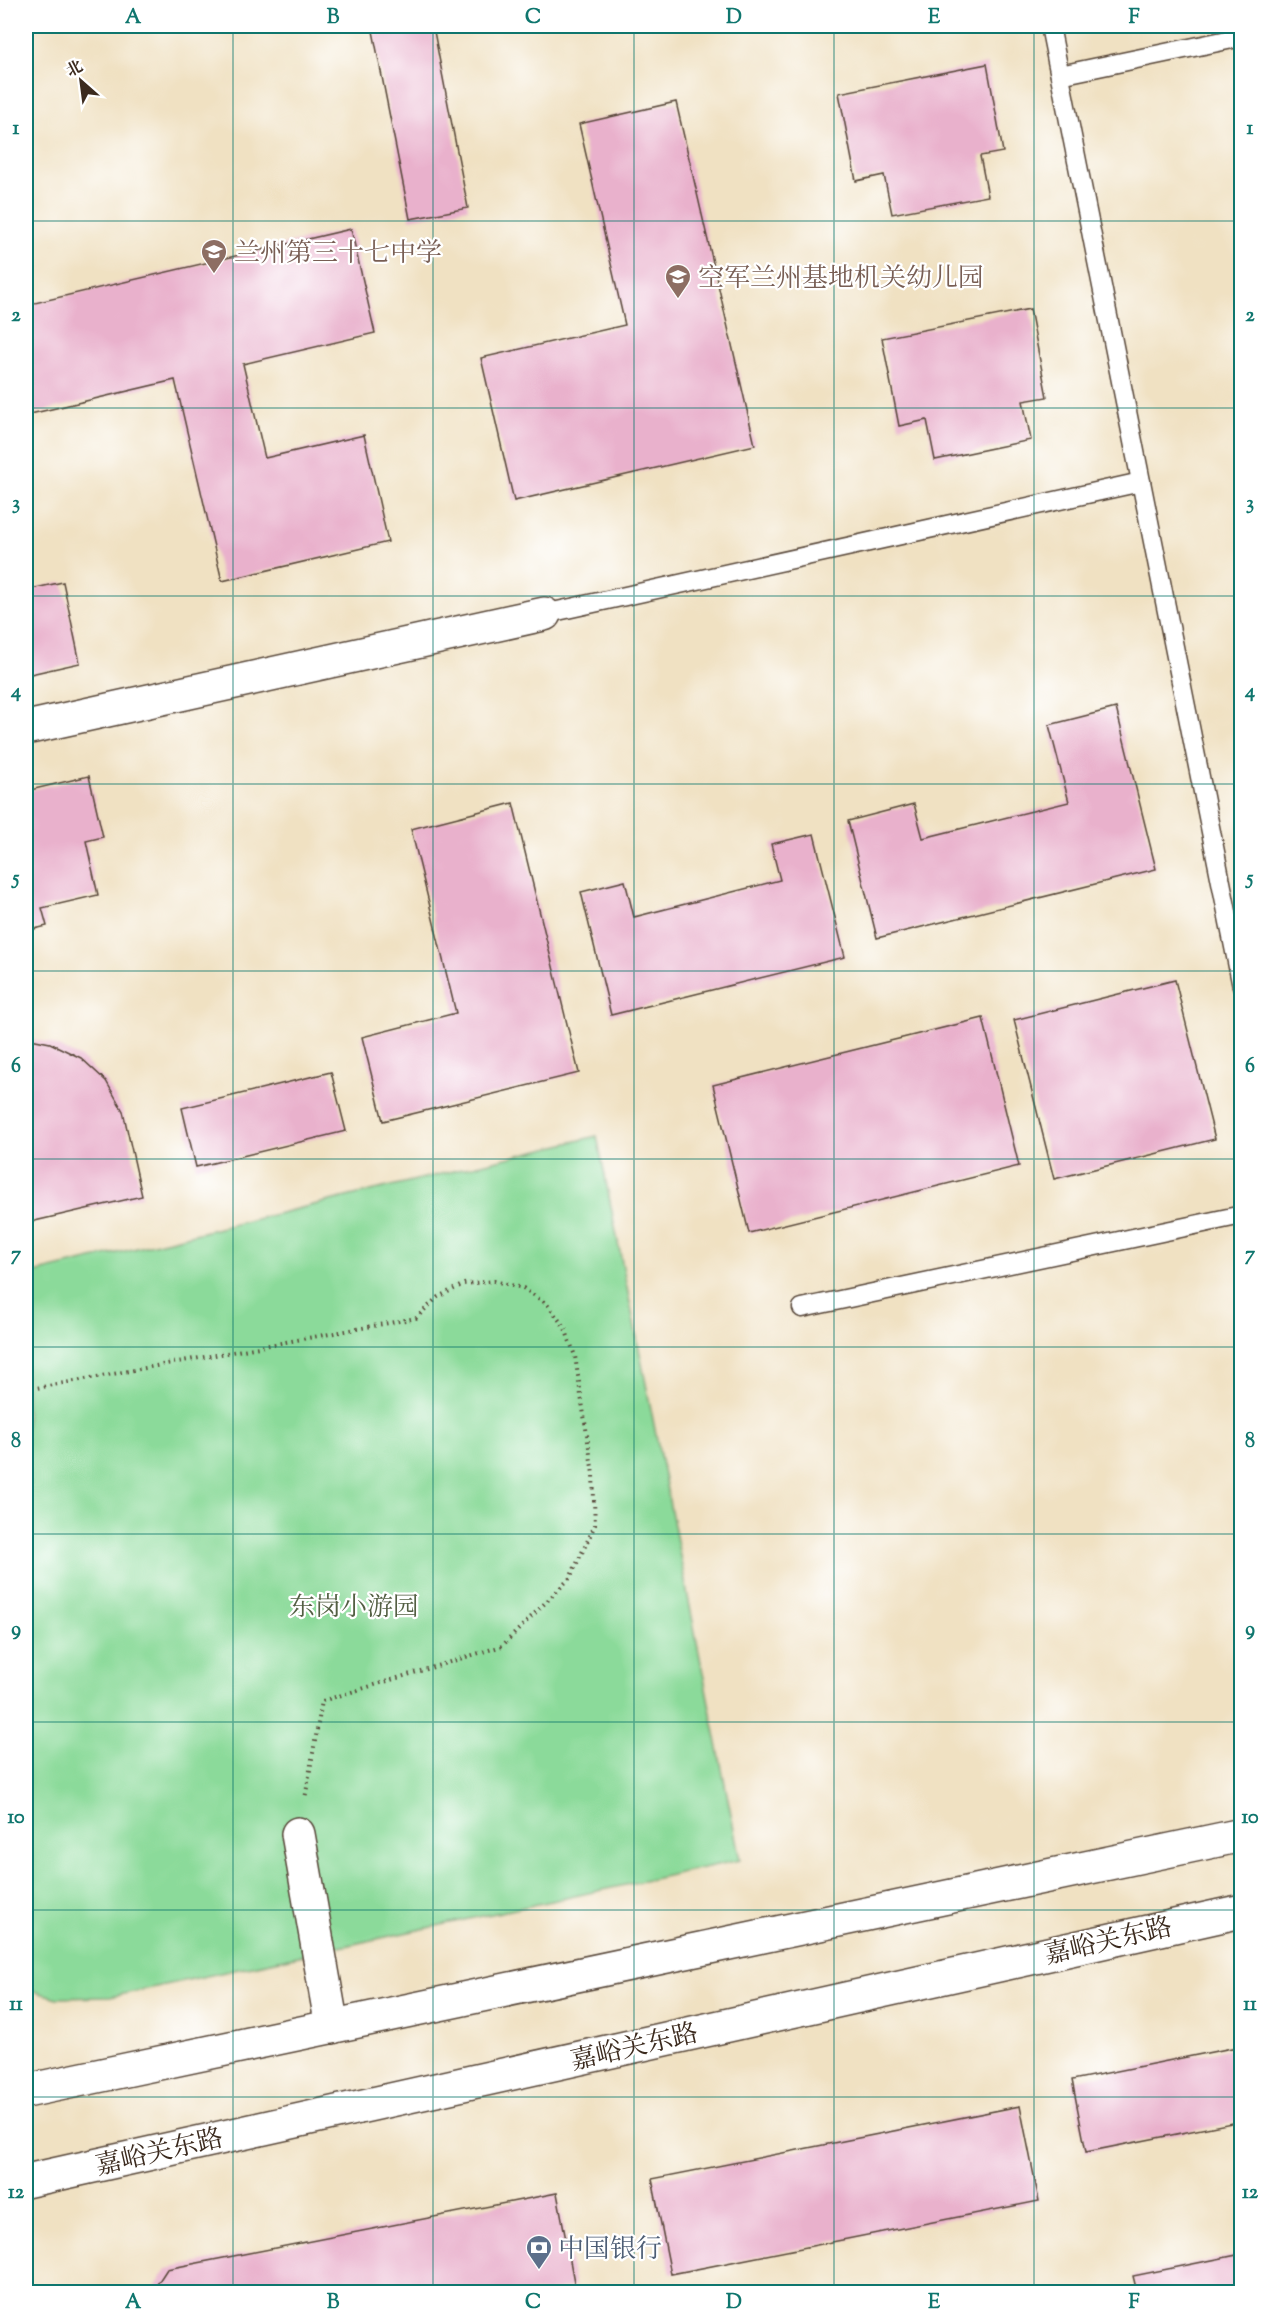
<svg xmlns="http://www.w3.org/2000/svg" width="1267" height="2318" viewBox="0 0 1267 2318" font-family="'Sorts Mill Goudy','Noto Serif SC',serif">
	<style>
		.green { fill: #8bda9a; stroke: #63825c; stroke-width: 1.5 }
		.building { fill: #e9b1cc }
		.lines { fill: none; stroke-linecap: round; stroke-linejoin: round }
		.lane-casing { stroke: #564537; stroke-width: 21 }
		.street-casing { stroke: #564537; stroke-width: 36 }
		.secondary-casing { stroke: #564537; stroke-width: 36 }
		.path { stroke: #564537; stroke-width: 4; stroke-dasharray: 1.5 4.5; stroke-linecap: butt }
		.lane { stroke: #fff; stroke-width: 18 }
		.street { stroke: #fff; stroke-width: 33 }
		.secondary { stroke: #fff; stroke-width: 33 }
		.grid { fill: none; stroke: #0f766e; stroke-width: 1.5; stroke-opacity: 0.55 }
		.labels { text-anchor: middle; stroke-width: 4.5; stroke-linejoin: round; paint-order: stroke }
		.education-label { font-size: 26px; fill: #785e54; stroke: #fff; text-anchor: start }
		.park-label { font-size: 26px; fill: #535f43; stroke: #fff }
		.street-label { font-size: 26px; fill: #3b2a1e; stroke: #fff }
		.service-label { font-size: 26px; fill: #4e5e75; stroke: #fff; text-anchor: start }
		.neatline { fill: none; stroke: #0f766e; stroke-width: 2 }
		.grid-label { font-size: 20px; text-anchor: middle; font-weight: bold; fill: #0f766e }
	</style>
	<rect width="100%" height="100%" fill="#fff"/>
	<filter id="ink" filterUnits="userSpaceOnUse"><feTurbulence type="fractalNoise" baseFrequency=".0167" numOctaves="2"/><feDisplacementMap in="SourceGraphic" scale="12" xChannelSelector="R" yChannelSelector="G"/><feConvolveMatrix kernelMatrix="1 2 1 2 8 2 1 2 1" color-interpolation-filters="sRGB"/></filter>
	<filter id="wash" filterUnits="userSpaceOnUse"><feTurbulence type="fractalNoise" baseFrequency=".008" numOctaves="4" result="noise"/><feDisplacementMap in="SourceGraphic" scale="24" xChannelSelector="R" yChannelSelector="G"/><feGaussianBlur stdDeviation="1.35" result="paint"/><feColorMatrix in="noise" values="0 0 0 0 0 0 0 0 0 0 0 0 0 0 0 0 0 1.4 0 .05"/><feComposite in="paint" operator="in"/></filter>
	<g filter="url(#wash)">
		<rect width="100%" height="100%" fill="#f0e1c2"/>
		<path class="green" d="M597,1136L740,1860L110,1997L57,1998L26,1989V1275Z"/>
		<g id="blocks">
			<g class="building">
				<path d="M372,26H433L468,208L410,219Z"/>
				<path d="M987,64L1003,152L980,156L988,196L892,214L884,175L856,181L839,93Z"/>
				<path d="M676,102L755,445L514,501L481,358L625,325L579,124Z"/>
				<path d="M351,229L375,333L243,364L265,458L364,435L388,542L222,581L175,380L26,415V305Z"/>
				<path d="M1030,309L1047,397L1023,401L1031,440L935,460L927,420L899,426L882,338Z"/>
				<path d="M63,582L80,663L26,675V590Z"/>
				<path d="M1116,708L1156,869L877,938L848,821L914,804L923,838L1069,802L1049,725Z"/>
				<path d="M89,776L103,837L86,841L98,895L42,908L47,926L26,931V791Z"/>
				<path d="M513,803L579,1073L383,1121L362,1037L456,1013L411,829Z"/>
				<path d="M814,834L845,957L611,1015L581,892L625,881L634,917L780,880L771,844Z"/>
				<path d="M1175,980L1215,1139L1054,1179L1014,1020Z"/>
				<path d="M983,1018L1019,1166L749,1233L713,1085Z"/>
				<path d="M26,1038L50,1043L81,1058L106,1081L123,1111L142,1196L26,1223Z"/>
				<path d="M331,1072L346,1131L196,1167L182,1108Z"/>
				<path d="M1242,2046V2121L1086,2152L1072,2080Z"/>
				<path d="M1020,2106L1039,2201L671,2274L652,2179Z"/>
				<path d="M557,2193L575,2287L545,2292H152L167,2269Z"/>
				<path d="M1242,2254V2292H1137L1133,2276Z"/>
			</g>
		</g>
	</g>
	<g filter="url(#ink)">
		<use href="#blocks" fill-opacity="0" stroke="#564537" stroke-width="1.5"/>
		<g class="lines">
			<defs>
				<g id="lane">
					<path d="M1050,26L1242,987"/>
					<path d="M1060,75L1242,37"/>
					<path d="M544,614L1141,482"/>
					<path d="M802,1308L1242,1215"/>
				</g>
				<g id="street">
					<path d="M26,728L544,614"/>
					<path d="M298,1834L332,2027"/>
				</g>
				<g id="secondary">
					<path d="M26,2091L1242,1835"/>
					<path d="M26,2181L1242,1911"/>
				</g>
			</defs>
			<use href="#lane" class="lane-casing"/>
			<use href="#street" class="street-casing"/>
			<use href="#secondary" class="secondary-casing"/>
			<path class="path" d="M26,1390L416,1318L438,1297L464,1284L494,1281L523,1288L547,1304L565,1328L575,1356L593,1474L595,1525L570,1578L502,1646L322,1701L305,1799"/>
			<use href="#lane" class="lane"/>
			<use href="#street" class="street"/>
			<use href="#secondary" class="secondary"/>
		</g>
	</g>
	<path class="grid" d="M233,26V2292M433,26V2292M634,26V2292M834,26V2292M1034,26V2292M26,221H1242M26,408H1242M26,596H1242M26,784H1242M26,971H1242M26,1159H1242M26,1347H1242M26,1534H1242M26,1722H1242M26,1910H1242M26,2097H1242"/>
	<defs>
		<symbol id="school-pin" viewBox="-11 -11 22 30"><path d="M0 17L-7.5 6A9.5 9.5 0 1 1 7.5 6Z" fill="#8d6e63" stroke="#fff"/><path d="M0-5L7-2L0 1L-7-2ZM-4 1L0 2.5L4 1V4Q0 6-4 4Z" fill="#fff"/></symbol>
		<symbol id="bank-pin" viewBox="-11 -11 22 30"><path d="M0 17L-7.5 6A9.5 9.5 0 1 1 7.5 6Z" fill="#5c6f8a" stroke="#fff"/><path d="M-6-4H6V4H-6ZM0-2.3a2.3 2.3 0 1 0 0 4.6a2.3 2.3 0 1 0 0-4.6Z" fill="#fff"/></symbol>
	</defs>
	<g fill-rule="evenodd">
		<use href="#school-pin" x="199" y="237" width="30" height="40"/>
		<use href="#school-pin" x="663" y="262" width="30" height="40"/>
		<use href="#bank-pin" x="524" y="2233" width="30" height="40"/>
	</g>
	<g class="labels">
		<g class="education-label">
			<text x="234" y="261">兰州第三十七中学</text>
			<text x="698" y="286">空军兰州基地机关幼儿园</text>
		</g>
		<g class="park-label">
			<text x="354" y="1615">东岗小游园</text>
		</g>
		<g class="street-label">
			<text transform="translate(1108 1940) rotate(-13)" y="9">嘉峪关东路</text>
			<text transform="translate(634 2046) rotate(-13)" y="9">嘉峪关东路</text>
			<text transform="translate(159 2151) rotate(-13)" y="9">嘉峪关东路</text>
		</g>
		<g class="service-label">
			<text x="558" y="2257">中国银行</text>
		</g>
	</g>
	<rect width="1267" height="2318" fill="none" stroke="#fff" stroke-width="66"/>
	<g transform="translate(81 81) rotate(332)" stroke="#ffffff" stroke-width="4.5" paint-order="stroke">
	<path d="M0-4.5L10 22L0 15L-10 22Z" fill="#3b2a1e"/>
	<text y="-9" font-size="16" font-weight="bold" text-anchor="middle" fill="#3b2a1e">北</text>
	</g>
	<rect x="33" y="33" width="1201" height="2252" class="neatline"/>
	<g class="grid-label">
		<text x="133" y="23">A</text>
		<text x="333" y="23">B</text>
		<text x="533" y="23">C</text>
		<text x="734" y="23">D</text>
		<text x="934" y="23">E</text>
		<text x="1134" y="23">F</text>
		<text x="16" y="134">1</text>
		<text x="1250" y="134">1</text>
		<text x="16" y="321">2</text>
		<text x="1250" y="321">2</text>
		<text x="16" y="509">3</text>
		<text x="1250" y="509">3</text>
		<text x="16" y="697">4</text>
		<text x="1250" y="697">4</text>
		<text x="16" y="884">5</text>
		<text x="1250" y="884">5</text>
		<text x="16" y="1072">6</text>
		<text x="1250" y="1072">6</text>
		<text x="16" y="1260">7</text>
		<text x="1250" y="1260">7</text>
		<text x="16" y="1447">8</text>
		<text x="1250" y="1447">8</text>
		<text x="16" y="1635">9</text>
		<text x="1250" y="1635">9</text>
		<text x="16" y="1823">10</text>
		<text x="1250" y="1823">10</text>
		<text x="16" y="2010">11</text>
		<text x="1250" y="2010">11</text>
		<text x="16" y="2198">12</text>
		<text x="1250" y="2198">12</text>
		<text x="133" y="2308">A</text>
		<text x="333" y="2308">B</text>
		<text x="533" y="2308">C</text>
		<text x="734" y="2308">D</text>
		<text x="934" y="2308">E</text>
		<text x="1134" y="2308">F</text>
	</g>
</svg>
